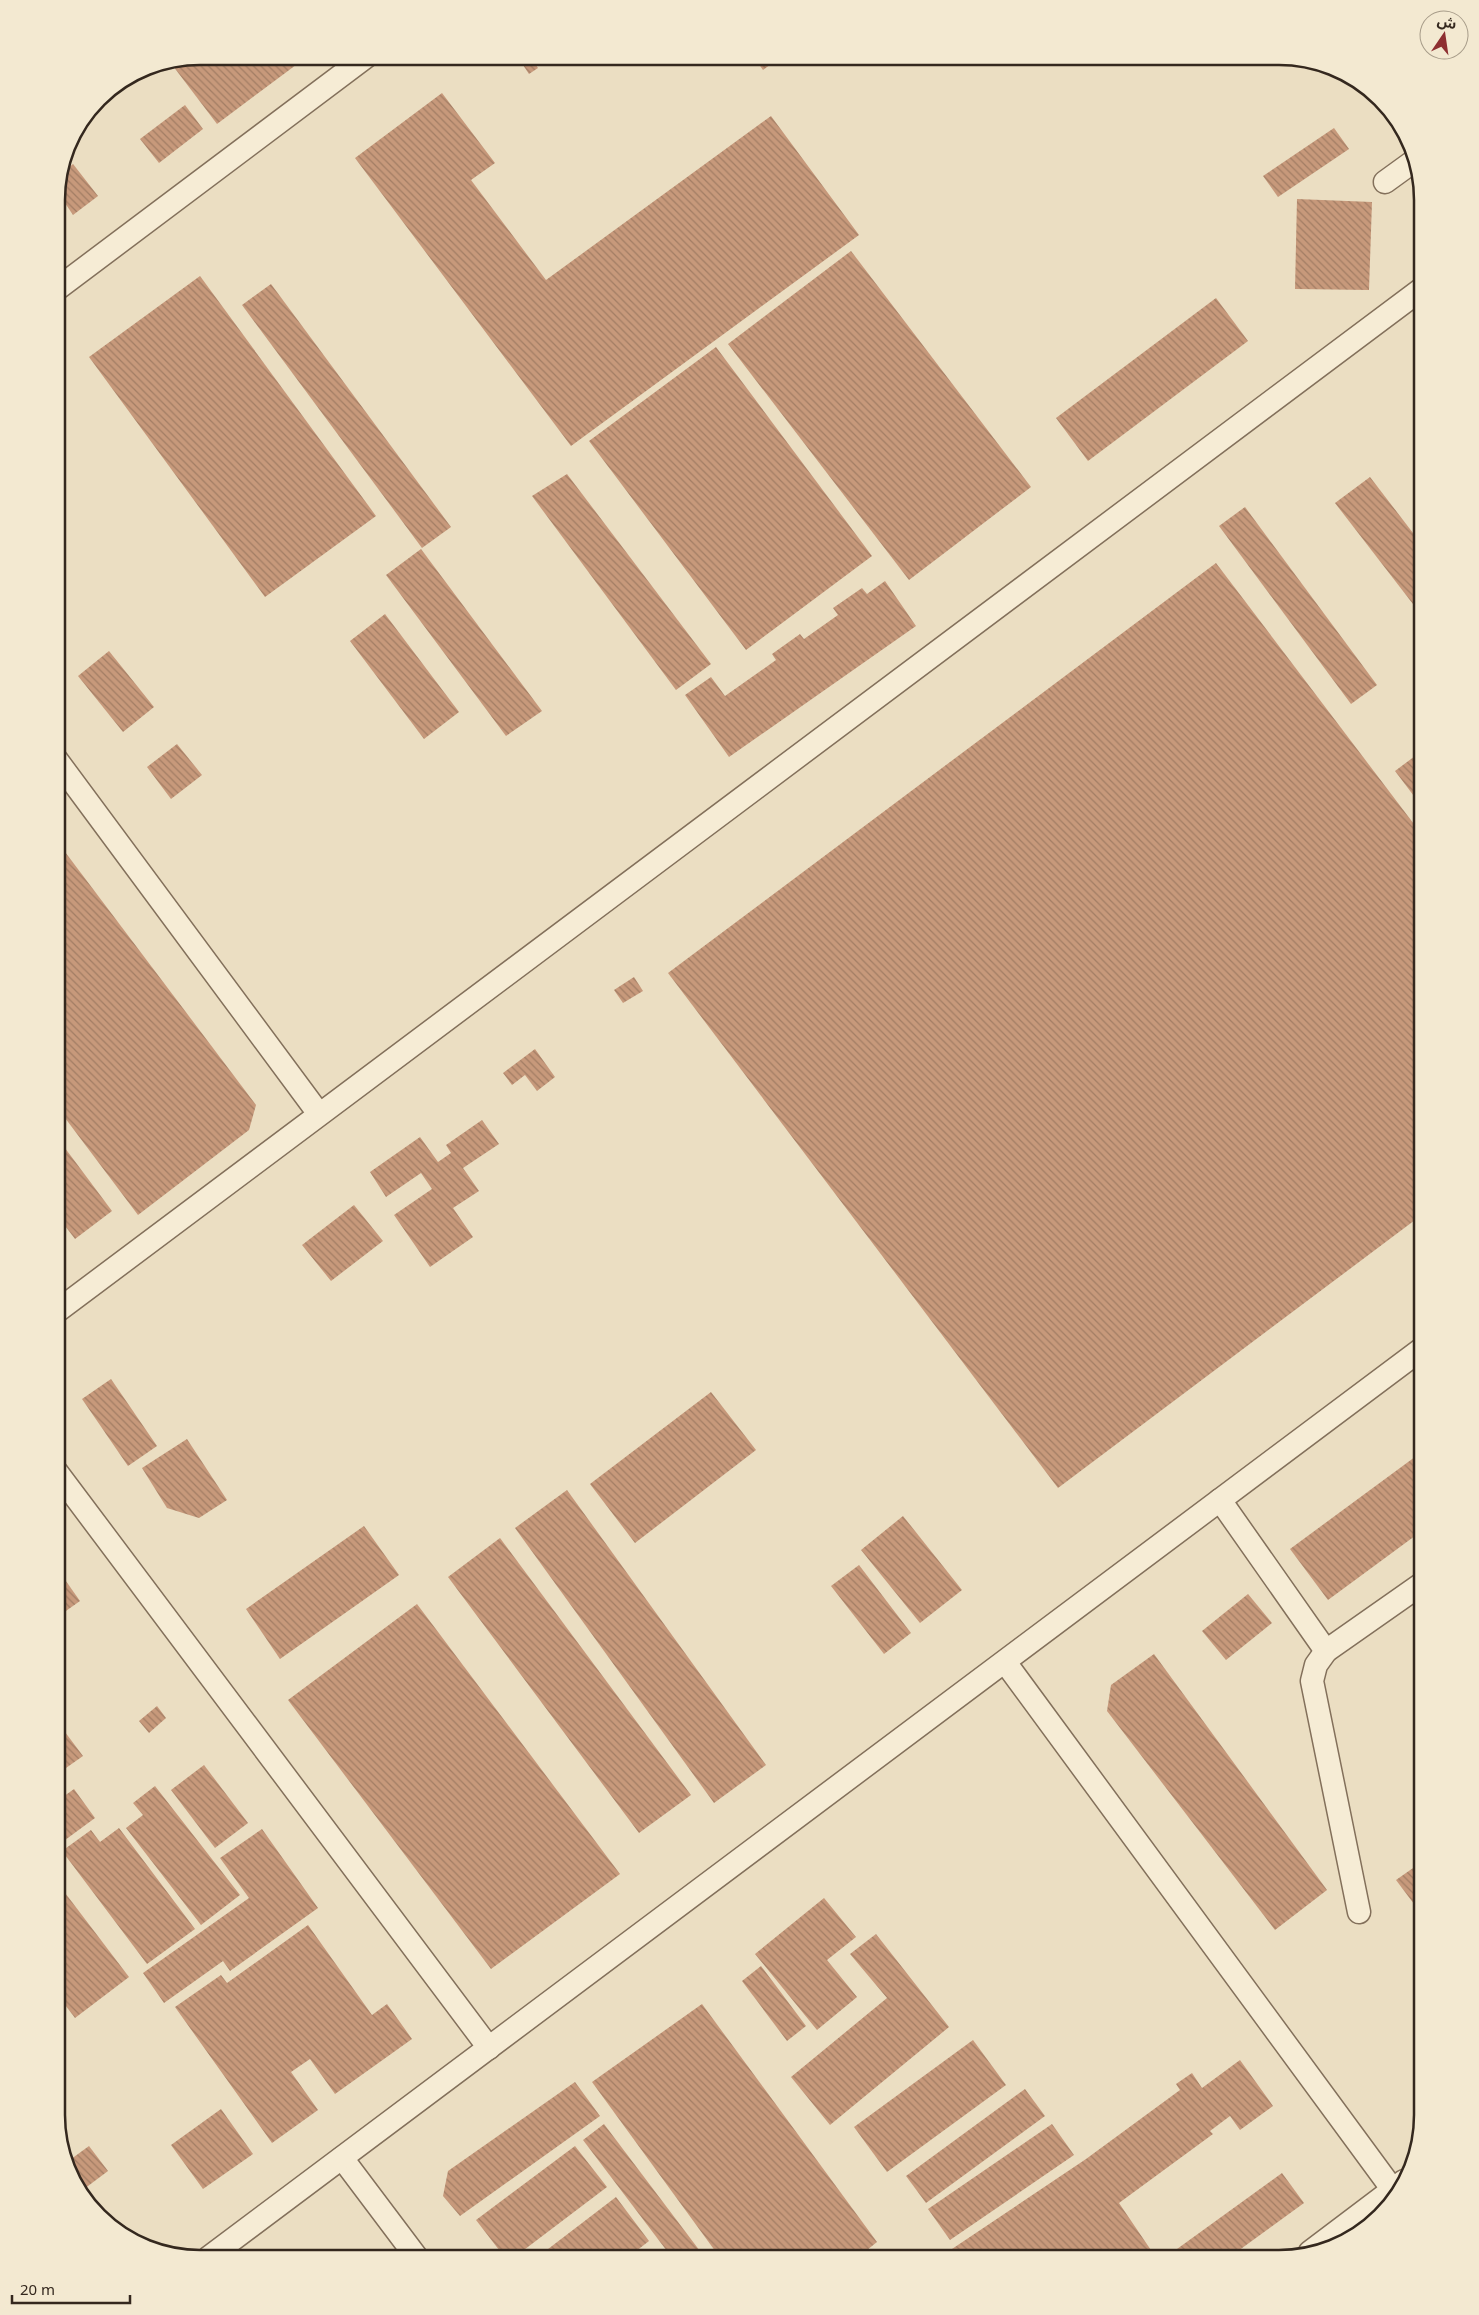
<svg xmlns="http://www.w3.org/2000/svg" width="1479" height="2315" viewBox="0 0 1479 2315" font-family="Georgia,'Noto Sans Arabic',serif">
	<style>
		.building { fill: url(#building-back-hatch) }
		.lines { fill: none; stroke-linecap: round; stroke-linejoin: round }
		.lane-casing { stroke: #83705b; stroke-width: 25 }
		.lane { stroke: #f6ecd5; stroke-width: 22 }
		.rim { fill: none; stroke: #34281e; stroke-width: 2.5 }
	</style>
	<defs>
		<pattern id="building-back-hatch" width="6" height="6" patternUnits="userSpaceOnUse" patternTransform="scale(1.25)"><rect width="6" height="6" fill="#c7997b"/><path d="M-1 5l2 2M0 0l6 6M5-1l2 2" fill="none" stroke="#a27d64"/></pattern>
	</defs>
	<rect width="100%" height="100%" fill="#ebdec2"/>
	<g class="building">
		<path d="M200,56H308L217,124L170,62Z"/>
		<path d="M517,56H530L538,68L529,74Z"/>
		<path d="M753,56H782L763,70Z"/>
		<path d="M442,93L495,163L471,180L546,280L771,116L859,235L571,446L355,158Z"/>
		<path d="M185,105L203,129L159,163L140,139Z"/>
		<path d="M1334,128L1349,149L1278,197L1263,176Z"/>
		<path d="M73,164L98,196L73,215L57,191L61,174Z"/>
		<path d="M1297,199L1372,202L1369,290L1295,289Z"/>
		<path d="M851,251L1031,487L909,580L728,344Z"/>
		<path d="M200,276L376,516L265,597L89,357Z"/>
		<path d="M271,284L451,527L422,548L242,305Z"/>
		<path d="M1216,298L1248,341L1088,461L1056,418Z"/>
		<path d="M716,347L872,556L746,650L589,441Z"/>
		<path d="M567,474L711,664L676,690L532,496Z"/>
		<path d="M1370,477L1423,546V617L1335,503Z"/>
		<path d="M1245,507L1377,685L1351,704L1219,526Z"/>
		<path d="M421,549L542,711L506,736L386,575Z"/>
		<path d="M1216,563L1423,836V1214L1058,1488L668,973Z"/>
		<path d="M885,581L916,626L729,757L685,695L711,677L725,696L776,660L772,654L800,634L804,639L838,615L833,608L862,588L867,594Z"/>
		<path d="M385,614L459,712L424,739L350,641Z"/>
		<path d="M109,651L154,707L123,732L78,676Z"/>
		<path d="M177,744L202,775L171,799L147,767Z"/>
		<path d="M1423,750V808L1395,771Z"/>
		<path d="M56,840L256,1105L249,1130L138,1215L56,1106Z"/>
		<path d="M634,977L643,991L623,1003L614,990Z"/>
		<path d="M535,1049L555,1077L537,1091L525,1075L512,1085L503,1073Z"/>
		<path d="M482,1120L499,1144L463,1168L479,1191L453,1208L473,1237L430,1267L394,1215L432,1189L421,1173L386,1197L370,1172L420,1137L438,1162L451,1153L446,1145Z"/>
		<path d="M59,1140L112,1211L75,1239L56,1214V1141Z"/>
		<path d="M354,1205L383,1241L331,1281L302,1245Z"/>
		<path d="M111,1379L157,1446L128,1466L82,1399Z"/>
		<path d="M711,1392L756,1450L635,1543L590,1484Z"/>
		<path d="M187,1439L227,1500L199,1518L167,1508L142,1468Z"/>
		<path d="M1423,1451V1530L1328,1600L1290,1549Z"/>
		<path d="M567,1490L766,1765L714,1803L515,1528Z"/>
		<path d="M903,1516L962,1590L920,1623L861,1550Z"/>
		<path d="M364,1526L399,1575L280,1659L246,1609Z"/>
		<path d="M500,1538L691,1795L639,1833L448,1577Z"/>
		<path d="M859,1565L911,1633L884,1654L831,1586Z"/>
		<path d="M56,1567L80,1601L56,1618Z"/>
		<path d="M1248,1594L1272,1623L1226,1660L1202,1631Z"/>
		<path d="M417,1604L620,1874L491,1969L288,1700Z"/>
		<path d="M1154,1654L1327,1890L1275,1930L1107,1711L1111,1685Z"/>
		<path d="M157,1706L166,1718L149,1733L139,1721Z"/>
		<path d="M56,1720L83,1756L56,1775Z"/>
		<path d="M204,1765L248,1823L215,1848L171,1790Z"/>
		<path d="M155,1786L240,1895L201,1925L126,1828L143,1815L133,1803Z"/>
		<path d="M74,1789L95,1818L61,1843L56,1837V1802Z"/>
		<path d="M119,1828L195,1929L147,1964L62,1851L91,1830L100,1842Z"/>
		<path d="M262,1829L318,1908L230,1971L223,1961L164,2003L143,1973L249,1898L220,1858Z"/>
		<path d="M1423,1861V1916L1396,1880Z"/>
		<path d="M56,1881L129,1977L75,2018L56,1993Z"/>
		<path d="M824,1898L856,1937L827,1960L857,1997L817,2030L755,1954Z"/>
		<path d="M308,1925L372,2015L387,2004L412,2039L335,2094L310,2059L291,2072L318,2110L272,2143L175,2007L221,1975L227,1983Z"/>
		<path d="M876,1934L949,2027L830,2125L791,2077L887,1998L850,1954Z"/>
		<path d="M761,1966L806,2026L787,2041L742,1981Z"/>
		<path d="M702,2004L877,2242L856,2259H721L592,2082Z"/>
		<path d="M973,2040L1006,2085L887,2172L854,2127Z"/>
		<path d="M1240,2060L1273,2106L1240,2130L1230,2116L1210,2131L1213,2134L1119,2203L1157,2259H950L946,2253L1086,2159L1180,2090L1176,2084L1192,2073L1202,2088Z"/>
		<path d="M575,2082L600,2116L460,2216L443,2196L448,2171Z"/>
		<path d="M1025,2089L1045,2116L926,2203L906,2176Z"/>
		<path d="M221,2109L253,2154L203,2189L171,2145Z"/>
		<path d="M604,2124L706,2259H673L583,2140Z"/>
		<path d="M1052,2124L1074,2155L950,2240L928,2209Z"/>
		<path d="M89,2146L108,2171L84,2189L69,2168L67,2162Z"/>
		<path d="M575,2146L607,2187L512,2259H506L476,2220Z"/>
		<path d="M1282,2173L1304,2203L1227,2259H1184L1177,2249Z"/>
		<path d="M616,2197L649,2241L626,2259H535Z"/>
	</g>
	<g class="lines">
		<defs>
			<g id="lane">
				<path d="M1385,182L1414,161"/>
				<path d="M57,289L367,56"/>
				<path d="M56,759L319,1114"/>
				<path d="M56,1312L1423,288"/>
				<path d="M56,1471L489,2048"/>
				<path d="M1220,1500L1326,1651"/>
				<path d="M1005,1662L1393,2190"/>
				<path d="M1359,1912L1312,1681L1316,1665L1326,1651L1423,1583"/>
				<path d="M342,2158L418,2259"/>
				<path d="M1310,2252L1404,2181"/>
				<path d="M208,2258L1423,1348"/>
			</g>
		</defs>
		<use href="#lane" class="lane-casing"/>
		<use href="#lane" class="lane"/>
	</g>
	<path d="M0 0H1479V2315H0ZM200 65H1279A135 135 0 0 1 1414 200V2115A135 135 0 0 1 1279 2250H200A135 135 0 0 1 65 2115V200A135 135 0 0 1 200 65Z" fill="#f3e9d1" fill-rule="evenodd"/>
	<path class="rim" d="M200 65H1279A135 135 0 0 1 1414 200V2115A135 135 0 0 1 1279 2250H200A135 135 0 0 1 65 2115V200A135 135 0 0 1 200 65Z"/>
	<g transform="translate(1444 35) rotate(13)"><circle r="24" fill="#f3e9d1" stroke="#a79c89"/>
	<path d="M0-4L9 19L0 12L-9 19Z" fill="#8e2f31"/>
	<text y="-8" font-size="14" font-weight="bold" text-anchor="middle" fill="#34281e">ش</text>
	</g>
	<path d="M12 2295v8h118v-8" fill="none" stroke="#34281e" stroke-width="2.5"/>
	<text x="20" y="2295" font-size="15" fill="#34281e" stroke="#f3e9d1" stroke-width="4" paint-order="stroke">20 m</text>
</svg>
